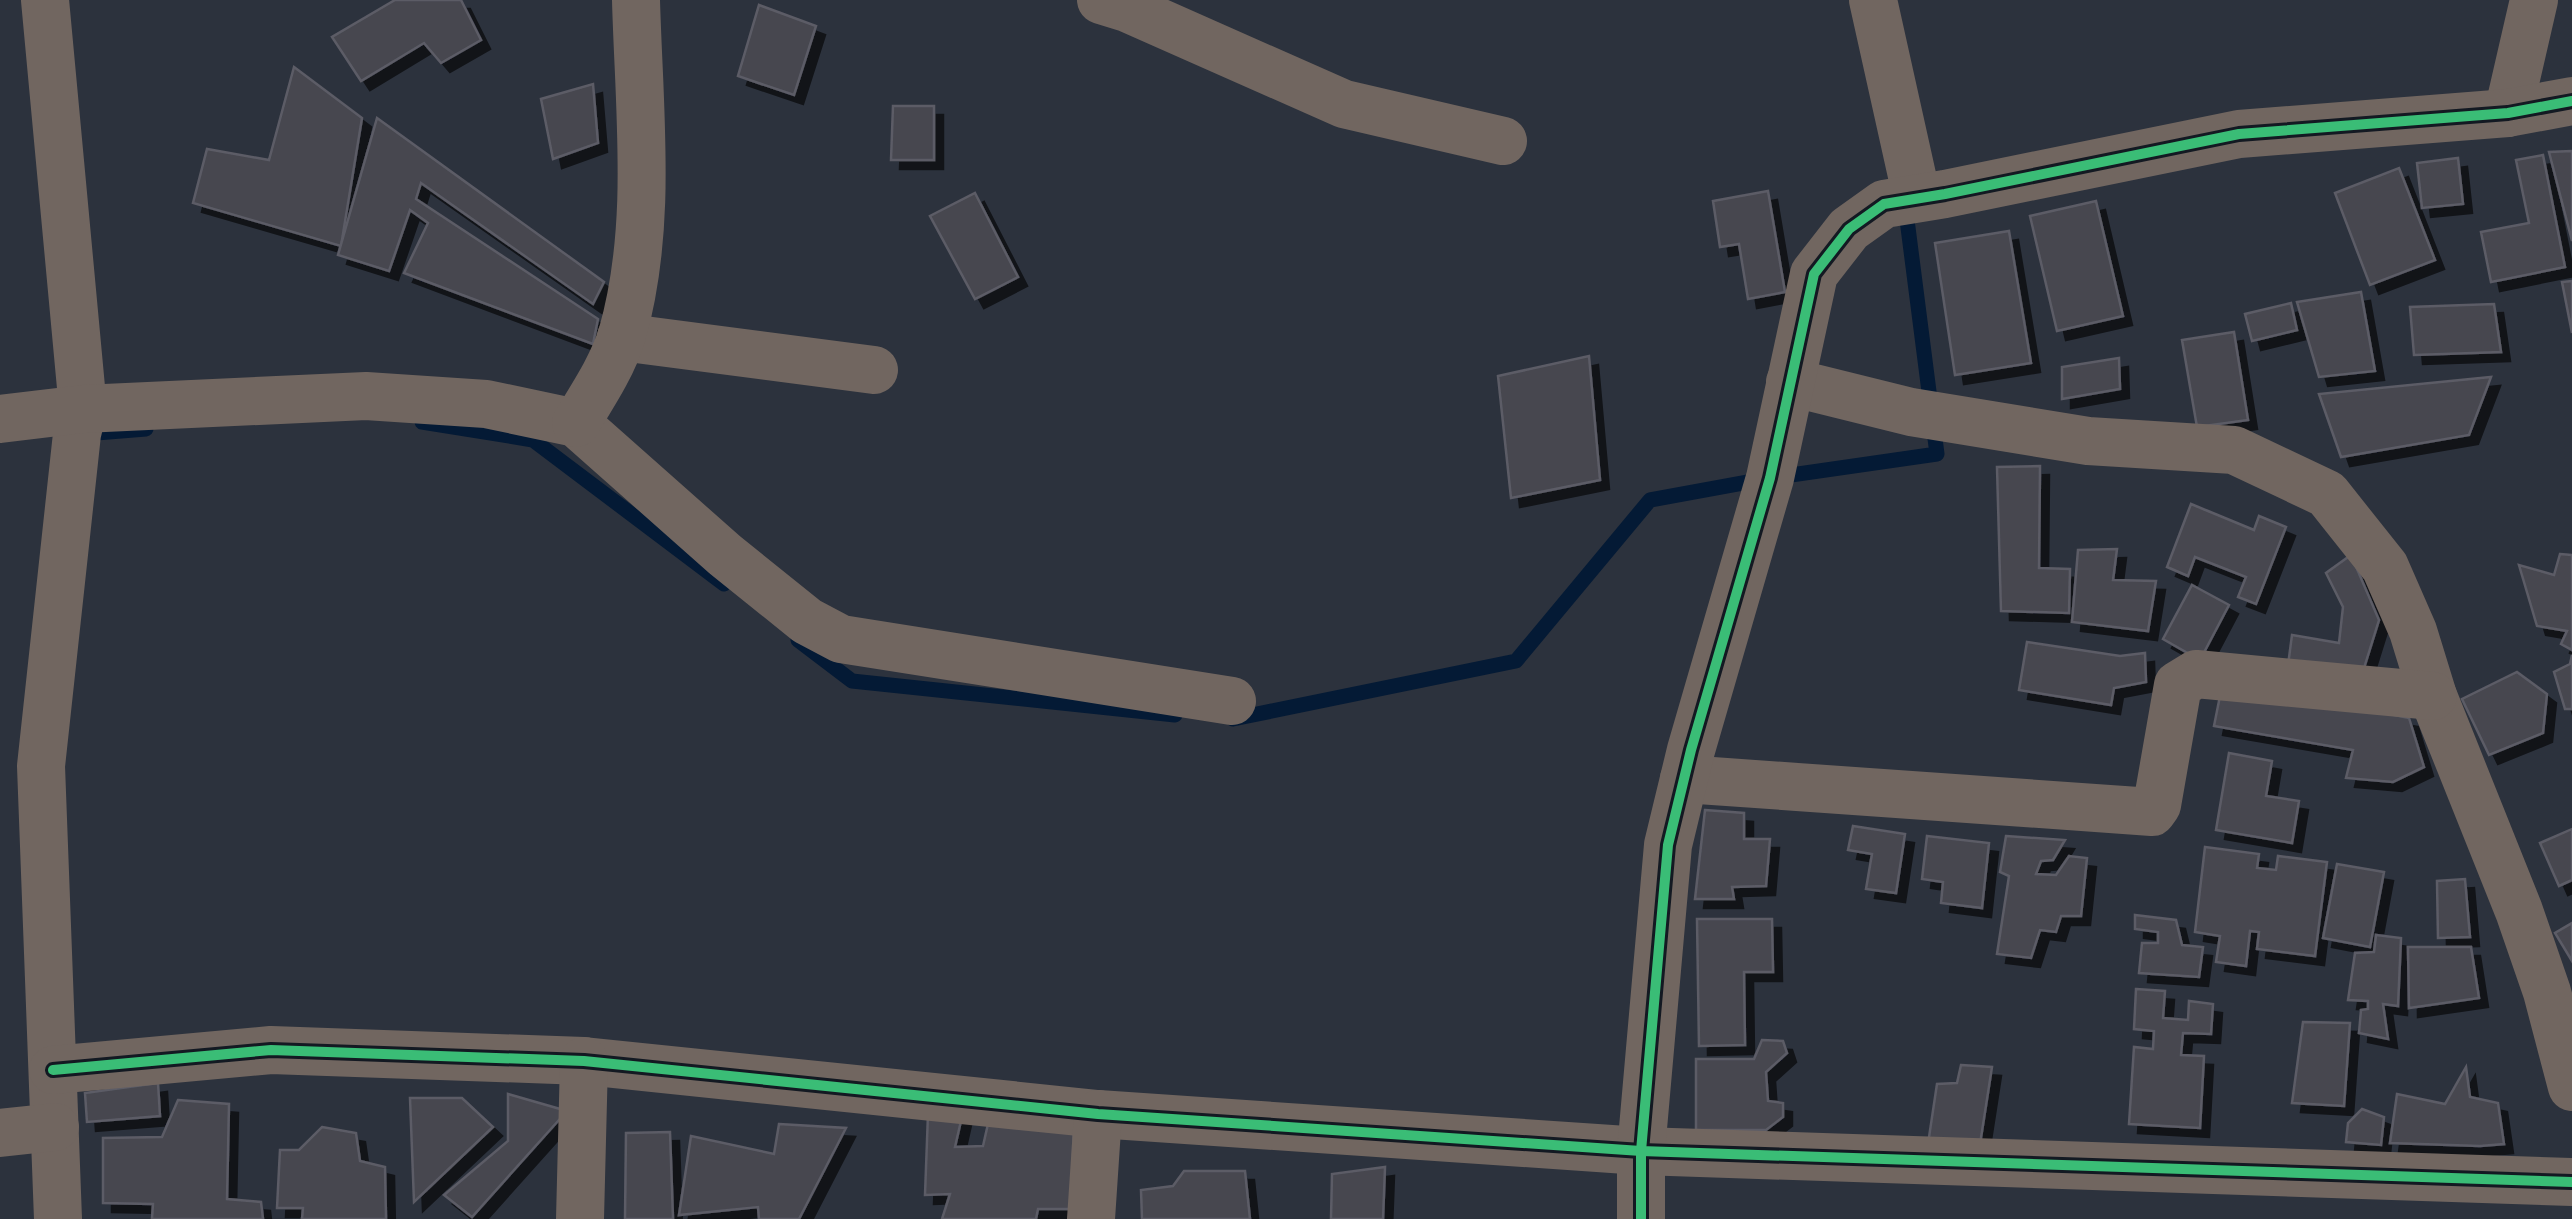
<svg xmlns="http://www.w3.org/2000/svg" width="2572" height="1219" viewBox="0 0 2572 1219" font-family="Roboto,sans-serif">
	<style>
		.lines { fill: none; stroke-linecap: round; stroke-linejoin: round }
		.stream { stroke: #041a35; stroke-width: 15 }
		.building { fill: #46474f; stroke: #5c5c66; stroke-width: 2.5; filter: url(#shadow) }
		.minor { stroke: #716660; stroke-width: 48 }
		.cycleway-casing { stroke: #131922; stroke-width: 16 }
		.cycleway { stroke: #3abd76; stroke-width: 10 }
	</style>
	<defs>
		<filter id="shadow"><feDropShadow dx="9" dy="9" stdDeviation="0" flood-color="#0009"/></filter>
	</defs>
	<rect width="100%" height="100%" fill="#2c323d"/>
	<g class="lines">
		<g class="stream">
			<path d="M422,422L533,440L724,584"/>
			<path d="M84,434L146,429"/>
			<path d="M798,640L852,681L1175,715"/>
			<path d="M1233,719L1516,661L1650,500L1770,478L1937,454L1905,204"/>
		</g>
	</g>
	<g class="building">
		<path d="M395,0H461L481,40L441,63L424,43L361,81L332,37Z"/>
		<path d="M759,5L816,26L794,95L738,76Z"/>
		<path d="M294,67L362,118L341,246L193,203L207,149L269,160Z"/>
		<path d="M593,84L598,143L553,159L541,99Z"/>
		<path d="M893,106H934V160H891Z"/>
		<path d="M377,118L604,282L593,304L421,183L416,199L598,319L593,344L404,273L428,223L410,210L389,271L338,255Z"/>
		<path d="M2572,151V241L2549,152Z"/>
		<path d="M2543,155L2565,267L2491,282L2481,232L2529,223L2516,160Z"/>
		<path d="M2458,158L2463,204L2422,208L2417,163Z"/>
		<path d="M2399,168L2435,260L2370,285L2335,193Z"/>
		<path d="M1768,191L1785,292L1748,299L1739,244L1720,247L1713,201Z"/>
		<path d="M975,193L1018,277L975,299L930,216Z"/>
		<path d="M2096,201L2123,316L2057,331L2030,216Z"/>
		<path d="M2009,231L2031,363L1955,375L1935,243Z"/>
		<path d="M2572,281V333L2562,282Z"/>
		<path d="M2361,292L2375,371L2319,377L2297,302Z"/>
		<path d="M2291,303L2297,330L2252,341L2245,314Z"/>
		<path d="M2494,304L2501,352L2414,355L2410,307Z"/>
		<path d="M2234,332L2248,420L2197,427L2182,340Z"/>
		<path d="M1589,356L1600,480L1511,498L1498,376Z"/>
		<path d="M2119,358L2120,389L2062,399V367Z"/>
		<path d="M2491,377L2469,435L2341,457L2319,394Z"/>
		<path d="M2040,466L2039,568L2070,569L2069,613L2001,611L1997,467Z"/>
		<path d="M2191,504L2254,530L2259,516L2286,527L2256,604L2238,597L2246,577L2195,557L2188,576L2167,567Z"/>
		<path d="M2117,549L2113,580L2156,581L2148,631L2072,622L2078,550Z"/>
		<path d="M2560,554L2572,555V650L2561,644L2567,631L2537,626L2519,565L2554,575Z"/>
		<path d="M2351,555L2379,620L2359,684L2287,673L2292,635L2339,643L2343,607L2326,573Z"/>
		<path d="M2192,585L2229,605L2200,660L2163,639Z"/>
		<path d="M2027,642L2120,656L2145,653L2146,682L2114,688L2111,705L2019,690Z"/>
		<path d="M2572,655V709H2565L2554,672L2570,664Z"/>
		<path d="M2517,672L2547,694L2543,733L2489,755L2462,699Z"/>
		<path d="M2223,681L2409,718L2424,767L2393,782L2346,778L2353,750L2214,726Z"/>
		<path d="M2229,753L2272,761L2266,796L2299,801L2292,843L2216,830Z"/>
		<path d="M1705,810L1744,813V839H1770L1766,886L1732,887L1734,899H1695Z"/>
		<path d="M1853,826L1905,834L1896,893L1866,889L1872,854L1848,850Z"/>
		<path d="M2572,829V880L2559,886L2540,843Z"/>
		<path d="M1927,836L1989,843L1982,908L1941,903L1943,882L1922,879Z"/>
		<path d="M2006,836L2065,840L2053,860L2041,861L2036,874L2056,875L2069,856L2087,858L2081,916H2061L2056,932L2040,930L2031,958L1997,954L2009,876L2000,872Z"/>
		<path d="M2205,847L2259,854L2257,868L2276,870L2278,856L2327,862L2315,956L2257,949L2259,932L2250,931L2246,966L2216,962L2220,936L2195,932Z"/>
		<path d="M2337,864L2384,872L2370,947L2323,938Z"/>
		<path d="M2465,879L2470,937L2438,938L2437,881Z"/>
		<path d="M2135,915L2176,920L2182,945L2203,947L2199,977L2139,973L2142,943H2158V932L2135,929Z"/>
		<path d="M1697,919H1772L1773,972H1744L1745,1045L1699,1046Z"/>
		<path d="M2572,923V961L2555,933Z"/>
		<path d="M2376,935L2401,938L2398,1006L2383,1004L2388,1039L2359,1033L2361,1010L2368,1009V1001L2348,1000L2355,953L2374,952Z"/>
		<path d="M2408,947H2471L2479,998L2409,1008Z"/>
		<path d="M2136,989L2165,991L2163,1018L2188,1020L2189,1001L2213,1004L2211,1034L2183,1033L2181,1055L2204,1056L2200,1128L2129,1124L2134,1047L2153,1049L2154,1031L2134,1029Z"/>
		<path d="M2303,1022L2350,1023L2344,1106L2292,1103Z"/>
		<path d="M1762,1040L1783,1041L1787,1053L1766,1072L1768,1101L1783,1103V1117L1766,1130H1696V1059H1754Z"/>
		<path d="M1961,1065L1992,1067L1980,1144H1928L1937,1084L1957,1083Z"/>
		<path d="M2466,1067L2470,1097L2498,1103L2504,1144L2480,1146L2390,1143L2397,1094L2445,1104Z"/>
		<path d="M158,1083L160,1116L87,1122L85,1093Z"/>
		<path d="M508,1094L567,1111L472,1217L444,1195L508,1141Z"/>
		<path d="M410,1098H462L493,1127L414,1202Z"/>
		<path d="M178,1100L229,1104L227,1199L261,1202L263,1219H152L153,1204L103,1203V1138L162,1137Z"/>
		<path d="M2362,1109L2384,1117L2381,1145L2346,1142L2348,1123Z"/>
		<path d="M963,1112L955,1147L983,1146L990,1115L1074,1120L1071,1209H1038L1036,1219H942L950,1194L925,1195L928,1114Z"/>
		<path d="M779,1124L846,1128L799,1219H759L758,1207L679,1215L691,1136L774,1154Z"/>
		<path d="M322,1127L356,1133L360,1161L385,1167L386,1219H302L303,1208H277L280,1150H299Z"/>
		<path d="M670,1132L673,1219H625L626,1133Z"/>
		<path d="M1385,1167L1383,1219H1331L1332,1174Z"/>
		<path d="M1184,1171H1245L1250,1219H1142L1141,1190L1173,1186Z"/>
	</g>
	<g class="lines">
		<g class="minor">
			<path d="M45,0L83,409L77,434L41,766L58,1219"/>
			<path d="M1101,0L1127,8L1344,104L1503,141"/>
			<path d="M1873,0L1917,198"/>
			<path d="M2508,113L2534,0"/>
			<path d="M621,337L874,370"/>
			<path d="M1790,382L1911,412L2088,441L2234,450L2327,494L2385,567L2413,631L2433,696L2519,911L2547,992L2572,1087"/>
			<path d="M0,419L83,409L366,396L486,404L576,423L725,555L807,621L841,639L1232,701"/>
			<path d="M576,423C593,395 612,367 622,335C653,227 639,111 636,0"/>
			<path d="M1684,779L2152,812L2157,805L2178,685L2196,674L2433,696"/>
			<path d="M53,1070L271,1050L584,1061L1098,1114L1641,1151L2572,1182"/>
			<path d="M0,1133L55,1127"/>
			<path d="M580,1219L584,1061"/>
			<path d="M1091,1219L1098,1114"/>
			<path d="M1641,1219V1151L1668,845L1691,750L1770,478L1814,274L1849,229L1884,204L1945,194L2239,134L2508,113L2572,101"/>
		</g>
		<defs>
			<g id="cycleway">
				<path d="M53,1070L271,1050L584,1061L1098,1114L1641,1151L2572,1182"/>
				<path d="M1641,1219V1151L1668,845L1691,750L1770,478L1814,274L1849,229L1884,204L1945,194L2239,134L2508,113L2572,101"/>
			</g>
		</defs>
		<use href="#cycleway" class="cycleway-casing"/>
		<use href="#cycleway" class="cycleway"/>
	</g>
</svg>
